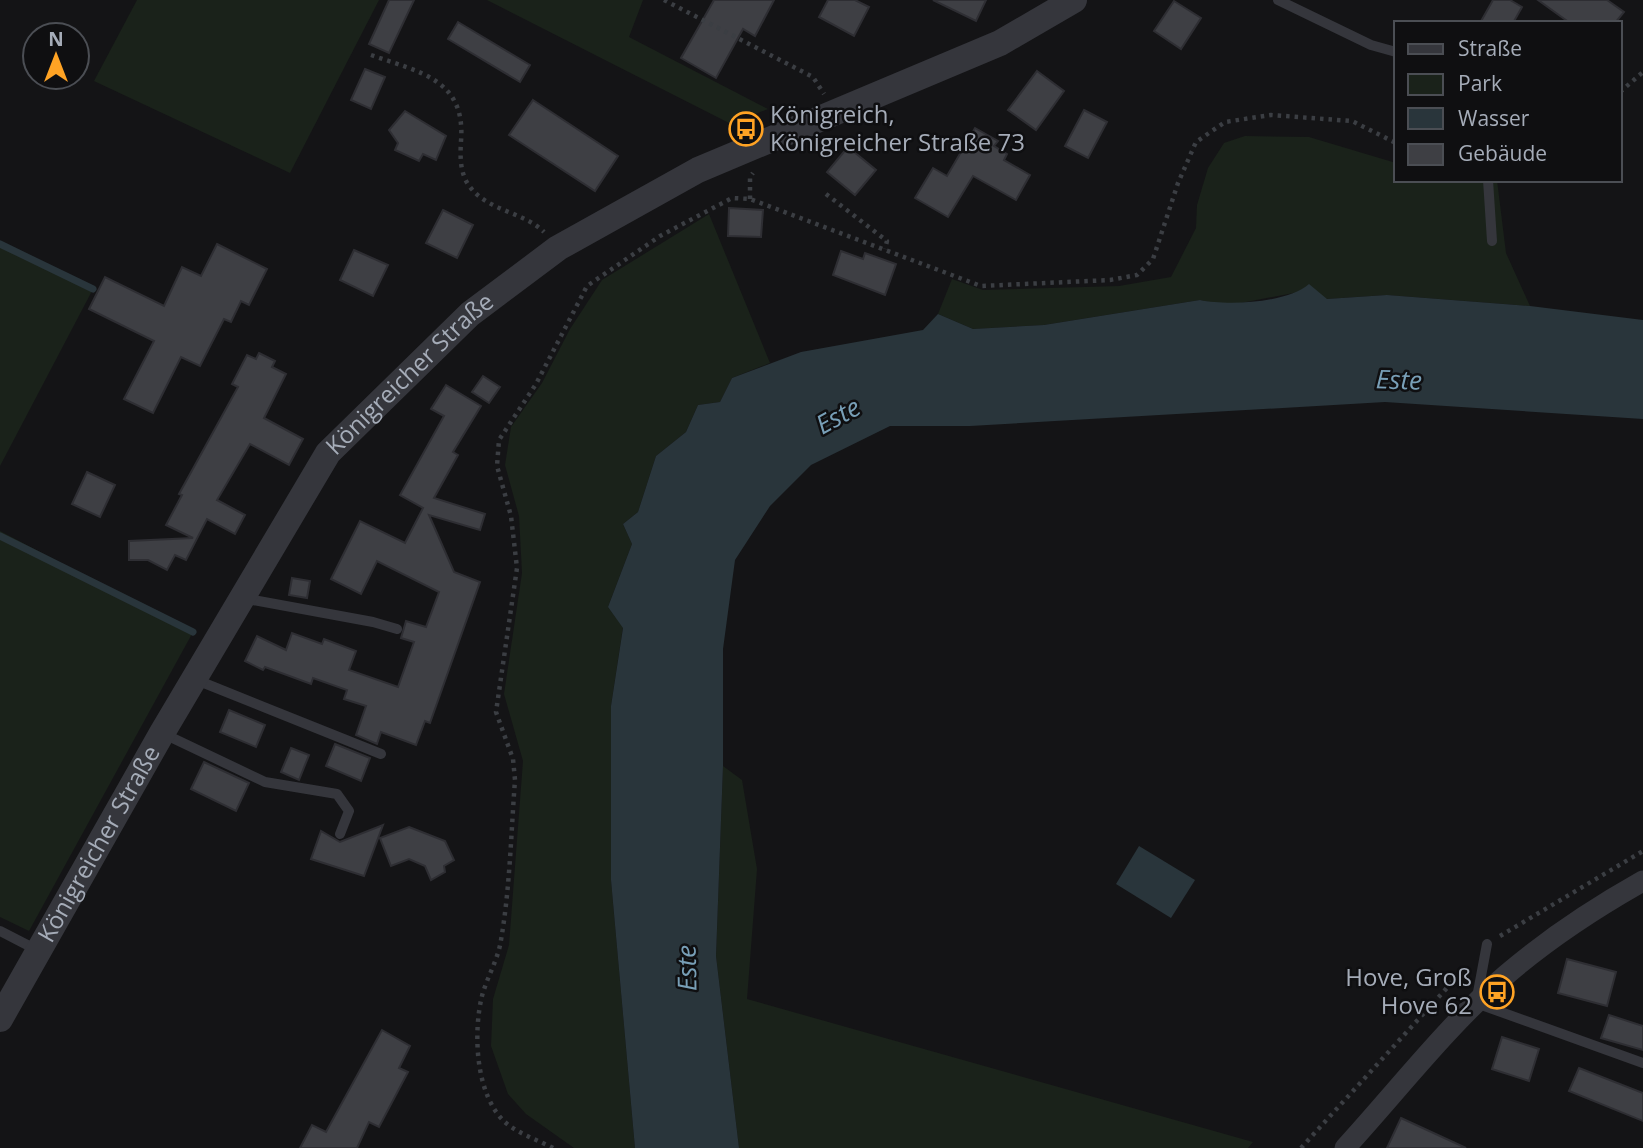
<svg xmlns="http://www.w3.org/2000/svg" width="1643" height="1148" viewBox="0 0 1643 1148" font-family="'Open Sans',sans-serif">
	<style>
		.green { fill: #1a221a }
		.water { fill: #29353b }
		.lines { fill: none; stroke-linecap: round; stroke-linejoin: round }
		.stream { stroke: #29353b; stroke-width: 7 }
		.building { fill: #3e3f44; stroke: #2e2e33; stroke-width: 2 }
		.path { stroke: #3b3e43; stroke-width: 4.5; stroke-dasharray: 3.5 5; stroke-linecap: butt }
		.service { stroke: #35363c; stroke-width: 10 }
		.minor { stroke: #35363c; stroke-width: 21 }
		.tertiary { stroke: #35363c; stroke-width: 26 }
		.labels { text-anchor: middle; stroke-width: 5; stroke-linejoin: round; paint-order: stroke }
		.poi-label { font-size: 24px; fill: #a5acb8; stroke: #0f0f11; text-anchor: start }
		.street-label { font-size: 24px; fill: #a5acb8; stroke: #0f0f11 }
		.water-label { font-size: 26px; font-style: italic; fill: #789fb7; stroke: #0f0f11 }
	</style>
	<rect width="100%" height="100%" fill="#141416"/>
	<g class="green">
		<path d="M137,0H379L290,173L94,81Z"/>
		<path d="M487,0H643L629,37L768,109L731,124Z"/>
		<path d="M1245,136L1309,137L1396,163V180H1497L1506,253L1530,306L1387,295L1327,299L1299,292L1225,306L1200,300L1044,325L973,329L938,314L952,279L983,290L1119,286L1171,277L1196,228L1197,205L1208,168L1224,143Z"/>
		<path d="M709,214L770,363L732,378L720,402L698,405L686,432L656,456L638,512L623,524L632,544L608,607L623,627L611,706V880L635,1148H574L526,1114L508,1094L491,1046L493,999L509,945L523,761L504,694L522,573L519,516L505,465L511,427L542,383L570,329L602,280Z"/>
		<path d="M0,244L93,289L0,466Z"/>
		<path d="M0,531L193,632L29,931L0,917Z"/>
		<path d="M723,766L742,780L757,869L747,999L1253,1142L1248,1148H739L716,956Z"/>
	</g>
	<g class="water">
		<path d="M1309,284L1327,299L1387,295L1530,306L1643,320V419L1385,402L970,426H890L811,465L770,506L735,560L723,649V766L716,956L739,1148H635L611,880V706L623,628L608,607L632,544L623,524L638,512L656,456L686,432L698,405L720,402L732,378L801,352L923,330L938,314L973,329L1044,325L1200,300C1228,306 1287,303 1309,284Z"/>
		<path d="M1139,846L1195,880L1171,918L1116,884Z"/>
	</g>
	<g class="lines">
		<g class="stream">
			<path d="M0,244L93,289"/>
			<path d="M0,536L193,632"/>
		</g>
	</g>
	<g class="building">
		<path d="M389,0H414L389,53L369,44Z"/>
		<path d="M714,0H774L755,36L743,29L716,78L681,58Z"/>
		<path d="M828,0H855L869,7L854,36L819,17Z"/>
		<path d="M933,0H986L976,21Z"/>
		<path d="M1493,0H1510L1522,7L1513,23H1480Z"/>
		<path d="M1538,0H1607L1624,12L1615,23H1570Z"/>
		<path d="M1174,1L1201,18L1181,49L1154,31Z"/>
		<path d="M458,22L530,65L520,82L448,39Z"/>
		<path d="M365,69L385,77L371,109L351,100Z"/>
		<path d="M1037,71L1064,91L1036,130L1008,110Z"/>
		<path d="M533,100L618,156L595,191L509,135Z"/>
		<path d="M1084,110L1107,122L1088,158L1065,146Z"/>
		<path d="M405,111L446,136L436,160L423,154L419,161L395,150L398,143L389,130Z"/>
		<path d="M975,128L998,141L994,146L1007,154L1004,160L1030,175L1016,200L973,176L948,217L915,198L933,168L947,176Z"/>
		<path d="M848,147L876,170L855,195L827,172Z"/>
		<path d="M729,208L763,210L761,237L728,236Z"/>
		<path d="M443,210L473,225L457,258L426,243Z"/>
		<path d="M217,244L267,269L249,305L241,301L231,322L224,319L200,366L181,357L153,413L124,399L154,341L89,309L105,277L164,306L182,267L201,276Z"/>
		<path d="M354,250L388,265L373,296L340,280Z"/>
		<path d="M841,251L863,259L865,253L896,264L885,295L833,275Z"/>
		<path d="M259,353L275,361L272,367L286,374L264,418L303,439L289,465L250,444L217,500L245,515L235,534L207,519L186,560L175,555L167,570L148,560H129V541L193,538L166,525L182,495L179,494L238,387L232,384L247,355L256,359Z"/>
		<path d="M483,376L500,387L489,403L472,392Z"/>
		<path d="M446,385L481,406L453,452L458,455L434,498L485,514L480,530L429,515L454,572L480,582L430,723L425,721L416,745L381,732L377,744L356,735L366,706L344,699L347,690L313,678L311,684L265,667L263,670L245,661L257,636L286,650L292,633L322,644L324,639L356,651L349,670L398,687L414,642L401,638L406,621L426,627L439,592L377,561L361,594L331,579L360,521L405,543L423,508L400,495L444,416L431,409Z"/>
		<path d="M87,472L115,485L100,517L72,504Z"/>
		<path d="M292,578L310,581L307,598L289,595Z"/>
		<path d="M229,710L265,725L256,747L220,732Z"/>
		<path d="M335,744L370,758L361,781L326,766Z"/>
		<path d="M291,748L309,755L299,780L281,772Z"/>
		<path d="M204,762L249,783L236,811L191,789Z"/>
		<path d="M383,825L364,876L311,859L321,831L340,842Z"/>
		<path d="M409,827L445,841L454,860L444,866L445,872L431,880L425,866L409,859L391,866L380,838Z"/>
		<path d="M1567,959L1616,972L1607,1006L1558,993Z"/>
		<path d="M1609,1015L1643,1026V1050L1601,1038Z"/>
		<path d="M382,1030L410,1046L399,1068L408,1072L379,1127L369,1122L357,1148H300L312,1125L326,1132Z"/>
		<path d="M1502,1037L1539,1049L1529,1081L1492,1069Z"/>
		<path d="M1579,1068L1643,1093V1121L1569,1091Z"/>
		<path d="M1401,1118L1466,1148H1387Z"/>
	</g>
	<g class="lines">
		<g class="path">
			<path d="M664,0L813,77L824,94"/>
			<path d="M371,55C419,72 466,79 461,141C460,158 460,174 470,187C488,211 524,212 544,232"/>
			<path d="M1620,92L1643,72"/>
			<path d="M826,194L887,241L885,249"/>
			<path d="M750,199V177L753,173"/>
			<path d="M1500,936L1643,851"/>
			<path d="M553,1148C538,1140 519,1134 506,1123C475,1096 473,1032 482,996C487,977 498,960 501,940C510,888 511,833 515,780L513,759L496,712L517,568L511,516L497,466L499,440L536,384L587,286L660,236L732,198L750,199L981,286L1110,280L1137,275L1153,259L1178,183L1196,142L1225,122L1271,115L1352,121L1396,143"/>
			<path d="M1301,1148L1466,967"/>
		</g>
		<g class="service">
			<path d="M1278,0L1371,45L1396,52"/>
			<path d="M1488,180L1492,241"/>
			<path d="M242,598L373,622L397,629"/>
			<path d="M194,679L381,754"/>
			<path d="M162,733L265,782L337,794L349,811L340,834"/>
			<path d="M0,931L37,950"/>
			<path d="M1487,944L1476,1003L1643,1063"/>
		</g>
		<path class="minor" d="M1345,1148C1398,1090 1447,1026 1506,975C1548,939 1595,908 1643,881"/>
		<path class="tertiary" id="s1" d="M0,1019L162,733L328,453L470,314L558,248L698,170L1000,43L1074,0"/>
	</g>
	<defs>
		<symbol id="bus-ring" viewBox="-11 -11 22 22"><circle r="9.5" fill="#0f0f11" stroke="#ffa324" stroke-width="1.5"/><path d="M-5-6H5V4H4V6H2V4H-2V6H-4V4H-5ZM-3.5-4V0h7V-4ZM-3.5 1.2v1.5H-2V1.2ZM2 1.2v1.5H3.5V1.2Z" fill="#ffa324"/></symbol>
	</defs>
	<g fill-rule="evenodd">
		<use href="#bus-ring" x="727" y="110" width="38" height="38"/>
		<use href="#bus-ring" x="1478" y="973" width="38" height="38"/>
	</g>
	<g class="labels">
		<g class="poi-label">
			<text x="770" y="123">Königreich,<tspan x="770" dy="28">Königreicher Straße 73</tspan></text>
			<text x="1472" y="986" text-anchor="end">Hove, Groß<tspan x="1472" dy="28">Hove 62</tspan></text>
		</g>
		<g class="street-label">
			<text dy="8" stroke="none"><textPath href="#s1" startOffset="768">Königreicher Straße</textPath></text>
			<text dy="8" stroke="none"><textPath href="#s1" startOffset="201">Königreicher Straße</textPath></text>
		</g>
		<g class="water-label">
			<text transform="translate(1399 380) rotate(2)" y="9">Este</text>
			<text transform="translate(838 416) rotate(-29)" y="9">Este</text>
			<text transform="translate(687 968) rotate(-91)" y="9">Este</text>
		</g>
	</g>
	<rect x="1394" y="21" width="228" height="161" fill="#0f0f11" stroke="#4b4e54" stroke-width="2"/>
	<rect x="1408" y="44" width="35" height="10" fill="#35363c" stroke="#4b4e54" stroke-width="2"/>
	<text x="1458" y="56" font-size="21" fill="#a5acb8">Straße</text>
	<rect x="1408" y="74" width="35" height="21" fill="#1a221a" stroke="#4b4e54" stroke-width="2"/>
	<text x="1458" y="91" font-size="21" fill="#a5acb8">Park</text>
	<rect x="1408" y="108" width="35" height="21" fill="#29353b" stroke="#4b4e54" stroke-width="2"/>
	<text x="1458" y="126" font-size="21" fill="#a5acb8">Wasser</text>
	<rect x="1408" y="144" width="35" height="21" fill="#3e3f44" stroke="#4b4e54" stroke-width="2"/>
	<text x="1458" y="161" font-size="21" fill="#a5acb8">Gebäude</text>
	<g transform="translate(56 56)"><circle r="33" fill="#0f0f11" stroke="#4b4e54" stroke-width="2"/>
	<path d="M0-5L12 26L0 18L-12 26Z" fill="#ffa324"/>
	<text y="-10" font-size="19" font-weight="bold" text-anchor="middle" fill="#a5acb8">N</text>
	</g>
</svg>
